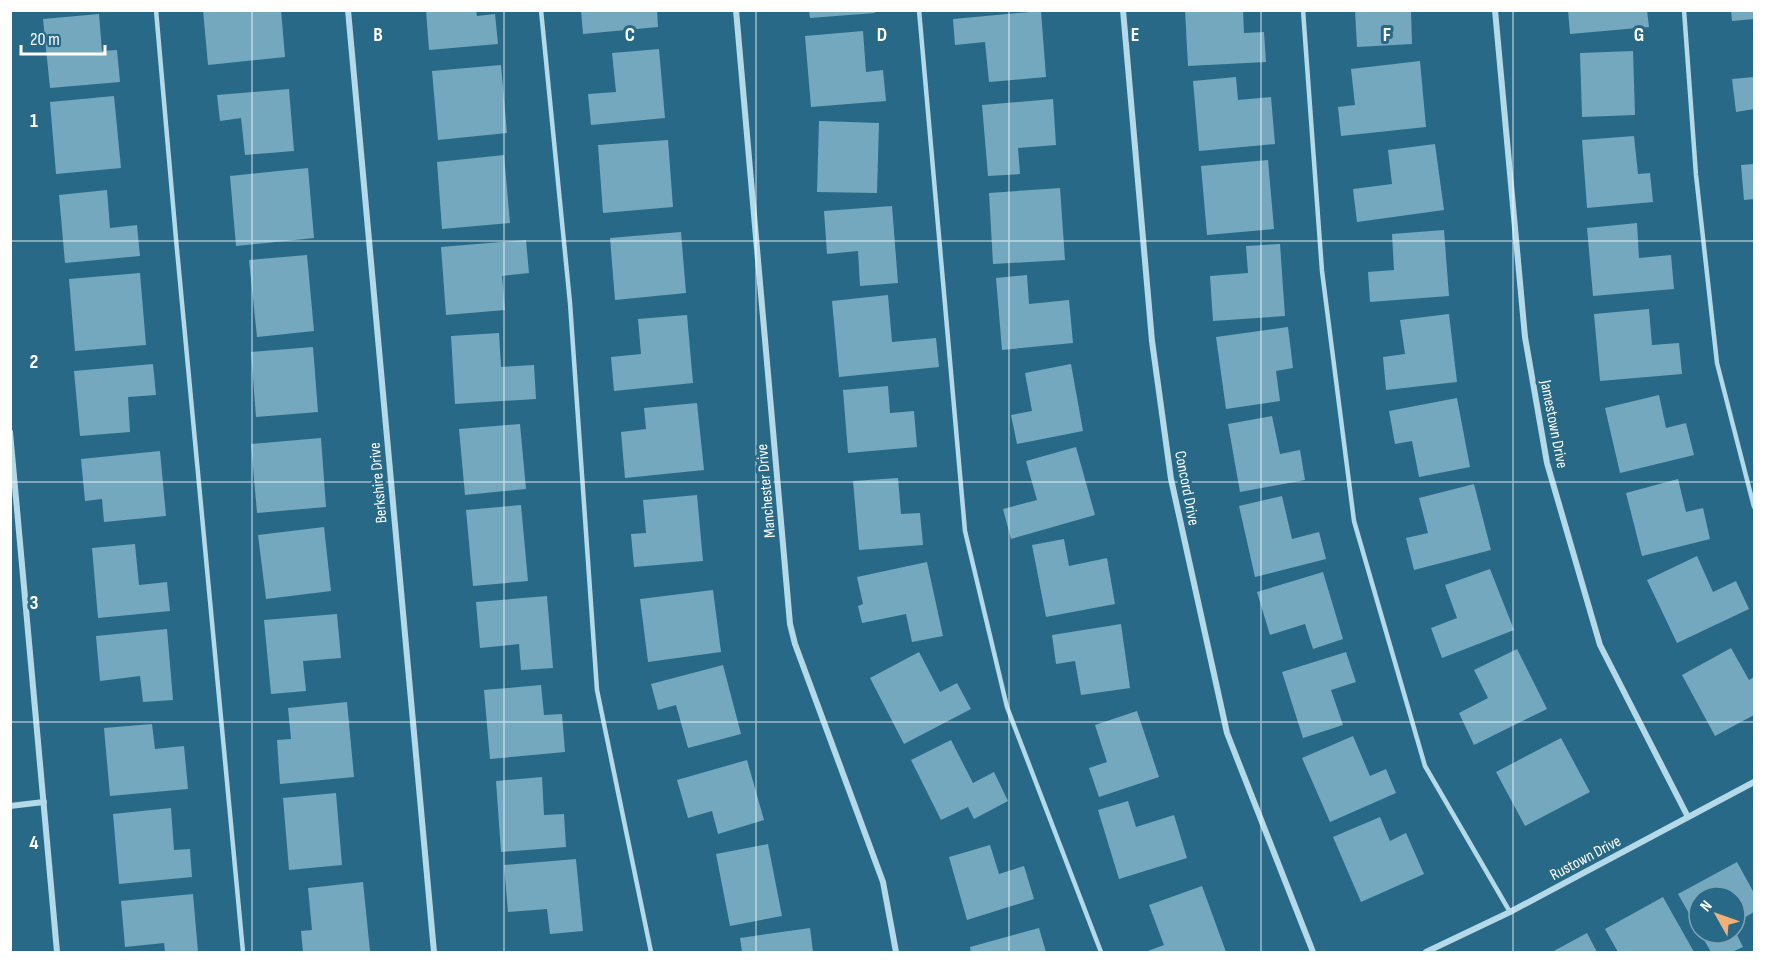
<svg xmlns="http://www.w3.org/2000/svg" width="1765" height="963" viewBox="0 0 1765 963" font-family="'Sofia Sans Condensed',sans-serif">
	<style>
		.building { fill: #74a8bf }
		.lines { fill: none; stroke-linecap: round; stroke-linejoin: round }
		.service { stroke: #b4d9e8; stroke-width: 4.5 }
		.minor { stroke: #b4d9e8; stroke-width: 6 }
		.grid { fill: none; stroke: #fff; stroke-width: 1.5; stroke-opacity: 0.55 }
		.labels { text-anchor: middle; stroke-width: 6; stroke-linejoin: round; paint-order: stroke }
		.street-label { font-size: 16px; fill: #fff; stroke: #286987 }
		.grid-label { font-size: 20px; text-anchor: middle; font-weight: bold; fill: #fff; stroke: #286987; stroke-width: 6; stroke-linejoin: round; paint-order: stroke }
	</style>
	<rect width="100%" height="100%" fill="#286987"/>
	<g class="building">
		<path d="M203,10H281L285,57L208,65Z"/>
		<path d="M426,10H476L477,16L495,14L498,44L429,50Z"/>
		<path d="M581,10H657L658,27L583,34Z"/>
		<path d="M809,10H875V13L810,18Z"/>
		<path d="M1185,10H1243L1244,33L1264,32L1266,62L1188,66Z"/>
		<path d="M1355,10H1411L1412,44L1357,47Z"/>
		<path d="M1568,10H1647L1649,27L1570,34Z"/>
		<path d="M1731,10H1754V19L1732,21Z"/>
		<path d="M1041,11L1046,77L989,82L985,42L955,45L953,19Z"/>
		<path d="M99,14L102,51L117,50L120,82L50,88L43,19Z"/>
		<path d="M863,31L866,72L883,70L886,101L811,107L805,36Z"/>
		<path d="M659,49L665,118L591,125L588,94L616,92L612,53Z"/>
		<path d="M1633,51L1635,115L1582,117L1580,53Z"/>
		<path d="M1420,61L1426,127L1341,136L1338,107L1355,105L1351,69Z"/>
		<path d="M501,65L507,133L438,140L432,71Z"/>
		<path d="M1236,77L1238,100L1271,97L1275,144L1199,151L1193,81Z"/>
		<path d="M1754,77V109L1736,112L1732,79Z"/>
		<path d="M289,89L294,151L245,155L241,118L220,121L217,95Z"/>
		<path d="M114,96L121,168L56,174L50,102Z"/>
		<path d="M1053,99L1056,145L1018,148L1020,174L988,176L982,105Z"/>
		<path d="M819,121L879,123L877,193L817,192Z"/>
		<path d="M1634,136L1638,174L1650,173L1653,202L1587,208L1582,140Z"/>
		<path d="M668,140L673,207L603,213L598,145Z"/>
		<path d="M1435,144L1444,210L1357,222L1353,189L1392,184L1388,150Z"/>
		<path d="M504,155L510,223L442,229L437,162Z"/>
		<path d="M1268,160L1274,229L1207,235L1201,166Z"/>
		<path d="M1754,164V199L1744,200L1741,165Z"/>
		<path d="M308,168L314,238L236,246L230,176Z"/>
		<path d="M1060,188L1065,260L993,264L989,193Z"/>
		<path d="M107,190L110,228L137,225L140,256L65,263L59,195Z"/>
		<path d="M892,206L898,283L860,286L858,251L827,254L824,211Z"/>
		<path d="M1637,223L1639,258L1671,255L1674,289L1593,296L1587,228Z"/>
		<path d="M1444,230L1449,296L1370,302L1368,272L1394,270L1392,234Z"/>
		<path d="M681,232L686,293L615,300L610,238Z"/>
		<path d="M526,240L529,273L502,276L505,310L446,315L441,247Z"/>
		<path d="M1280,244L1285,316L1213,321L1210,276L1248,273L1246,246Z"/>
		<path d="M307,255L314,331L257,337L249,260Z"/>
		<path d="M140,273L146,345L75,351L69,279Z"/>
		<path d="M1027,275L1029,304L1069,300L1073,343L1002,350L996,278Z"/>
		<path d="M888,295L892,342L936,338L939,367L839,377L832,301Z"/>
		<path d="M1649,309L1652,345L1679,343L1682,374L1600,381L1594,314Z"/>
		<path d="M1449,314L1457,382L1386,390L1383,357L1405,354L1400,320Z"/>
		<path d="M687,315L693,383L614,391L611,357L641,354L638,319Z"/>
		<path d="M1288,327L1293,368L1276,371L1280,401L1226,409L1216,337Z"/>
		<path d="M499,333L501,367L534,365L536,399L455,404L451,336Z"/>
		<path d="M313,347L318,412L256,417L251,352Z"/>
		<path d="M153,364L156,395L128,397L130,432L80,436L74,371Z"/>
		<path d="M1071,364L1083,431L1017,444L1011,415L1032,411L1025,373Z"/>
		<path d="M888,386L890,413L914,411L917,447L848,453L843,390Z"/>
		<path d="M1659,395L1666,428L1686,423L1694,455L1620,473L1605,408Z"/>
		<path d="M1457,398L1470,467L1419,477L1412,441L1395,444L1389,411Z"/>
		<path d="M697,403L704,470L625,478L621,432L646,429L644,408Z"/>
		<path d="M1272,416L1280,454L1300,450L1305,480L1240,492L1228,424Z"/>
		<path d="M520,424L526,489L465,495L459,429Z"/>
		<path d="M321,438L326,507L257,513L251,444Z"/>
		<path d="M1076,447L1095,515L1011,539L1003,509L1037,500L1026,461Z"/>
		<path d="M160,451L166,516L104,522L102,499L85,501L81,459Z"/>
		<path d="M898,478L901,514L920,513L923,545L859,550L853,481Z"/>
		<path d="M1678,479L1686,512L1703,508L1710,539L1642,556L1626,493Z"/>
		<path d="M1474,484L1491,550L1414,570L1406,538L1428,533L1419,498Z"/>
		<path d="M697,495L703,561L634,567L631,534L646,533L643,500Z"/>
		<path d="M1282,496L1292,539L1319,532L1326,559L1255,577L1239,506Z"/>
		<path d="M521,505L528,581L473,586L466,510Z"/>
		<path d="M324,527L331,591L266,599L258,535Z"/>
		<path d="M1064,539L1069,566L1107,558L1115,604L1046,617L1032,545Z"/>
		<path d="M135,544L139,585L167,582L170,611L98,618L92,548Z"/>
		<path d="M1697,556L1713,592L1736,581L1749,609L1677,643L1647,580Z"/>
		<path d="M927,562L943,636L912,642L906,614L862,623L858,606L863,604L857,577Z"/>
		<path d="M1490,569L1514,630L1442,658L1431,628L1457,618L1445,585Z"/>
		<path d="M1323,572L1343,639L1313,649L1305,624L1270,635L1257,592Z"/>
		<path d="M713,590L721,652L648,662L640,599Z"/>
		<path d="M547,596L553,668L521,670L519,644L480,648L476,602Z"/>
		<path d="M337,614L341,658L303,661L306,691L271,694L264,620Z"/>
		<path d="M1121,624L1130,688L1081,695L1075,661L1056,664L1052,635Z"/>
		<path d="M167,629L173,700L143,702L140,676L100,681L96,636Z"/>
		<path d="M1731,648L1749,680L1754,677V715L1715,736L1682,675Z"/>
		<path d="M1517,649L1547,709L1474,745L1459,713L1488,698L1474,670Z"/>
		<path d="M919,652L940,692L957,683L971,709L904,744L870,678Z"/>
		<path d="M1346,652L1356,682L1331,690L1343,725L1303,738L1282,672Z"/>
		<path d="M723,665L741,734L688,748L676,705L658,710L651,684Z"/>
		<path d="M541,685L544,715L562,714L565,752L490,759L484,690Z"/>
		<path d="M347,702L354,777L280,784L277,740L291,739L288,708Z"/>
		<path d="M1137,711L1159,777L1099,797L1089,768L1107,762L1095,725Z"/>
		<path d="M152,724L155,749L184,746L188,789L110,796L104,728Z"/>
		<path d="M1353,736L1370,776L1386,769L1396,793L1330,822L1302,758Z"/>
		<path d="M1561,738L1590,792L1525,826L1496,772Z"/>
		<path d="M951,740L973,783L994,772L1008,801L974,819L968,807L941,820L911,760Z"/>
		<path d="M747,760L764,820L718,834L712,811L688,818L677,780Z"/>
		<path d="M542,777L544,815L564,814L566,847L501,852L496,781Z"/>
		<path d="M336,793L342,865L289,870L283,798Z"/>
		<path d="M1128,801L1136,827L1174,815L1187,858L1119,879L1098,810Z"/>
		<path d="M171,808L174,850L190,849L192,877L119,884L113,814Z"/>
		<path d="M1380,817L1390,841L1406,833L1424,874L1361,902L1333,837Z"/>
		<path d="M768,844L782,916L730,926L716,854Z"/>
		<path d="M990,845L999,874L1024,866L1034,899L967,920L949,857Z"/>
		<path d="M576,859L583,931L550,934L547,909L508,912L504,865Z"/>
		<path d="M1737,862L1754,893V912L1735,923V897H1699V931L1678,894Z"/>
		<path d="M363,882L370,951L303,952L301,931L312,930L308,888Z"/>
		<path d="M1202,886L1226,952H1145L1164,945L1149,905Z"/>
		<path d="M193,894L198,952H165L164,943L125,947L121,901Z"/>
		<path d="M1663,897L1694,952H1618L1605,929Z"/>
		<path d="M810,928L813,952H742L740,938Z"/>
		<path d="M1039,928L1046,952H971L970,947Z"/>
		<path d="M1587,933L1597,952H1552Z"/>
		<path d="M1700,933H1736L1743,947L1732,952H1711Z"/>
	</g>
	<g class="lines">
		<g class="service">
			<path d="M156,10L176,239L243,952"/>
			<path d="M541,10L570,303L597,690L651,952"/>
			<path d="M919,10L965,531L1007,707L1101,952"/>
			<path d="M1303,10L1322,271L1354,521L1425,766L1510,912"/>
			<path d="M1684,10L1696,175L1717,363L1754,507"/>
		</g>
		<g class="minor">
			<path d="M348,10L434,952"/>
			<path d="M736,10L790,624L795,644L883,882L896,952"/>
			<path d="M1123,10L1152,341L1171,479L1227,733L1313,952"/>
			<path d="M1495,10L1525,337L1547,463L1600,645L1688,817"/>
			<path d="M10,432L57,952"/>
			<path d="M10,806L44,802"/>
			<path d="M1426,952L1510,912L1754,782"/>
		</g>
	</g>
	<path class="grid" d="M252,10V952M504,10V952M756,10V952M1009,10V952M1261,10V952M1513,10V952M10,241H1754M10,482H1754M10,722H1754"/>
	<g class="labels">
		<g class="street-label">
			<text transform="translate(1555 424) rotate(79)" y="6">Jamestown Drive</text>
			<text transform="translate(377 483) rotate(-95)" y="6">Berkshire Drive</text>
			<text transform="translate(1188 488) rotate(79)" y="6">Concord Drive</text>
			<text transform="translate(765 491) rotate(-95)" y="6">Manchester Drive</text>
			<text transform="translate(1585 857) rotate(-28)" y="6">Rustown Drive</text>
		</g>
	</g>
	<g class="grid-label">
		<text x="378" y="41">B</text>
		<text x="630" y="41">C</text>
		<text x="882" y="41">D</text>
		<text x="1135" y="41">E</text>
		<text x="1387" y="41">F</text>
		<text x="1639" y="41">G</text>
		<text x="34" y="127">1</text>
		<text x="34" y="368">2</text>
		<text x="34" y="609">3</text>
		<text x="34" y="849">4</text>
	</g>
	<rect width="1765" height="963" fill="none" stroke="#ffffff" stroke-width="24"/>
	<g transform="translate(1717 915) rotate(310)"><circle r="28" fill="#286987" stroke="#7ea5b7" stroke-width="1.5"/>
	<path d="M0-4.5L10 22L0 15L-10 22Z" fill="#f0b07a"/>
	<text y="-9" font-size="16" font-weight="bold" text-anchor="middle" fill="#ffffff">N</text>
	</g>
	<path d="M21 45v9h84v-9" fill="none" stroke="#ffffff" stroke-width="3"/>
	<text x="30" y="45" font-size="18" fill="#ffffff" stroke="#286987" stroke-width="4.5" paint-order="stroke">20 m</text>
</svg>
